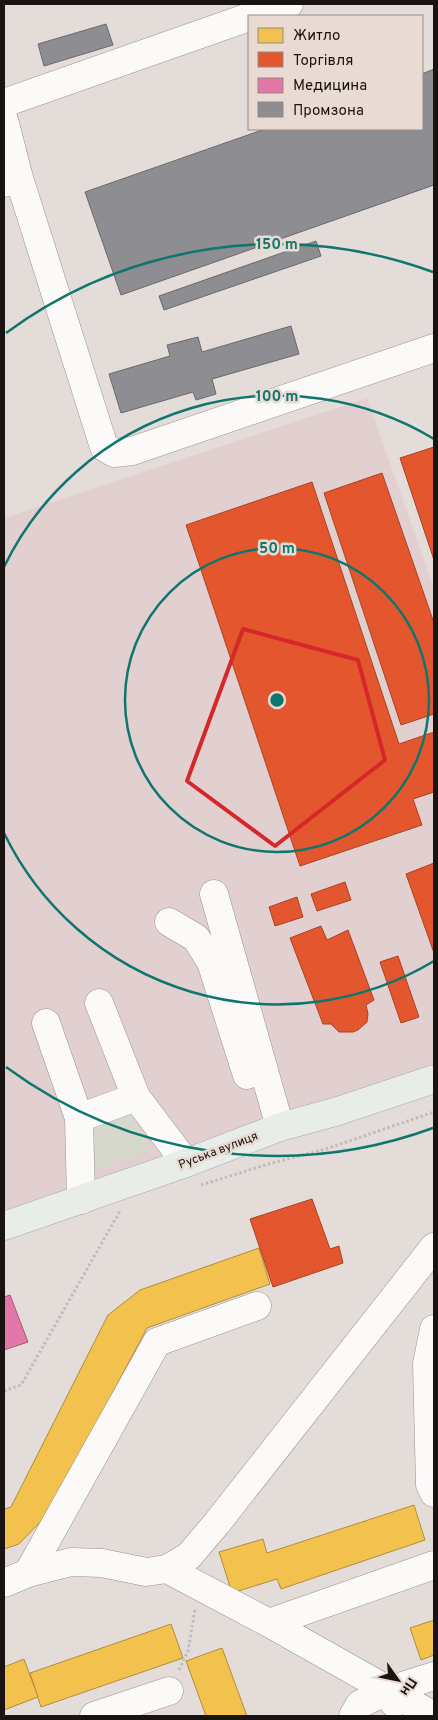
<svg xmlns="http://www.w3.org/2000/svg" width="438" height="1720" viewBox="0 0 438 1720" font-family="Overpass,sans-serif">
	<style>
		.commercial { fill: #e2d0d0 }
		.green { fill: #d5d8ca }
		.homes { fill: #f2c14e; stroke: #b18d3c }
		.shops { fill: #e4572e; stroke: #a74325 }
		.health { fill: #e377a8; stroke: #a6597b }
		.industry { fill: #8d8d92; stroke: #6a696b }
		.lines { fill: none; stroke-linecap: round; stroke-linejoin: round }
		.minor-casing { stroke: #98928f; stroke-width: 29 }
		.major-casing { stroke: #a7aba3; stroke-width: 29 }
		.path { stroke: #c0bcba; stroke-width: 3; stroke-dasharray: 2.5 2.5; stroke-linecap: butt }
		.minor { stroke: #fbfaf9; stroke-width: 28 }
		.major { stroke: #e9ede9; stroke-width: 28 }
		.marked { fill: none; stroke: #d62828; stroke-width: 4; stroke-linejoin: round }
		.ring { fill: none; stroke: #0f766e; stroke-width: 2.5 }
		.labels { text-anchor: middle; stroke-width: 5; stroke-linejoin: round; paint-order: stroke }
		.street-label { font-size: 12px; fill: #191411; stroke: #e9dbd3 }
		.centre { fill: #0f766e; stroke: #e9dbd3; stroke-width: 2.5 }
		.ring-label { font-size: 15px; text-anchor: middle; font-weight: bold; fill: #0f766e; stroke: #e9dbd3; stroke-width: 5; stroke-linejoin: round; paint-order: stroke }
	</style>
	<rect width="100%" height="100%" fill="#e4dcd8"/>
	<path class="commercial" d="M367,398L434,588V1086L4,1231V518Z"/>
	<path class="green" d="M133,1112L150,1151L96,1170L85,1128Z"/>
	<g class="homes">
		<path d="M259,1248L270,1284L147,1328L48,1514L19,1544L4,1549V1509L11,1507L108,1315L140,1290Z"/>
		<path d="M414,1505L425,1540L281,1589L277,1579L232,1593L219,1552L263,1539L267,1553Z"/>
		<path d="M434,1620V1655L421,1660L410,1628Z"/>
		<path d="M171,1624L183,1658L41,1707L30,1673Z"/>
		<path d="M222,1648L247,1716H206L186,1661Z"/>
		<path d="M24,1659L38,1697L4,1710V1667Z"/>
	</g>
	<g class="shops">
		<path d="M434,447V560L400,458Z"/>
		<path d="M382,473L434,623V714L401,725L324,493Z"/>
		<path d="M312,482L399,744L434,732V792L413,799L422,825L300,866L186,525Z"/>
		<path d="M434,863V953L406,874Z"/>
		<path d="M345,882L351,900L317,911L311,894Z"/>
		<path d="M297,897L303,917L275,926L269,907Z"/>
		<path d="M321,926L327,940L348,930L374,1000L366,1005L368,1014L367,1022L358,1030L353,1032H339L331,1024H323L290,938Z"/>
		<path d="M398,956L419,1017L401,1023L380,962Z"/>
		<path d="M312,1199L330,1249L339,1246L343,1263L273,1287L250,1219Z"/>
	</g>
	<path class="health" d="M10,1295L28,1342L4,1350V1297Z"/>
	<g class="industry">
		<path d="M106,24L113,45L44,66L38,44Z"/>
		<path d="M434,69V185L121,295L85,192L265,129H422V74Z"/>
		<path d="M316,241L321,256L164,310L159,296Z"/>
		<path d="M291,326L299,354L212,379L216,394L196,400L193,392L121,413L109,374L170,356L167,345L198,337L202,352Z"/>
	</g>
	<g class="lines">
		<defs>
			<g id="minor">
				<path d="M253,16L289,4"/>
				<path d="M4,103L249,17"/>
				<path d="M4,120L19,178L4,183"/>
				<path d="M19,178L104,447L114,453L132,451L434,348"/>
				<path d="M214,894L280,1127"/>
				<path d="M169,922L196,938L211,962L247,1075"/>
				<path d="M99,1003L136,1097L186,1163"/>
				<path d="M46,1023L79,1118L81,1200"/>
				<path d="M79,1118L136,1097"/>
				<path d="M434,1329L427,1364L430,1485L434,1493"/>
				<path d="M167,1569L269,1623L434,1716"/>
				<path d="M28,1573L157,1342L257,1306"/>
				<path d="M4,1583L28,1573L71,1562L102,1563L146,1572L167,1569L189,1556L217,1523L434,1247"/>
				<path d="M269,1623L434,1565"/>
				<path d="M389,1690L434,1676"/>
				<path d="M94,1716L169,1691"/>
				<path d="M353,1716L360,1704L389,1690L394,1703"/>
			</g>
			<path id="major" d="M4,1226L186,1163L280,1127L335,1112L434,1079"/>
		</defs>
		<use href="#minor" class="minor-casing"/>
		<use href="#major" class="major-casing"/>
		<g class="path">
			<path d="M201,1185L272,1163L326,1149L434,1112"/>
			<path d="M4,1391L21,1385L120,1211"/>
			<path d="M179,1670L188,1651L195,1609"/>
		</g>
		<use href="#minor" class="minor"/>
		<use href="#major" class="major"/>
	</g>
	<path class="marked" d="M243,629L358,660L385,760L275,846L187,781Z"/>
	<g class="ring">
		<circle cx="277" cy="700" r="152"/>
		<path d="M434 961A304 304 0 0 1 4 833M4 567A304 304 0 0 1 434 439"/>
		<path d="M433 1128A456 456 0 0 1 6 1067M6 333A456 456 0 0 1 433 272"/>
	</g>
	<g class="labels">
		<g class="street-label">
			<text transform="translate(218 1150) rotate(-21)" y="4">Руська вулиця</text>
		</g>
	</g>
	<circle cx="277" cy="700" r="8" class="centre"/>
	<g class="ring-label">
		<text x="277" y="249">150 m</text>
		<text x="277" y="401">100 m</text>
		<text x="277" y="553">50 m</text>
	</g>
	<rect width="438" height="1720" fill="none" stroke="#191411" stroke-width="10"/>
	<rect x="248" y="15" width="175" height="115" fill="#e9dbd3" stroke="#968b85"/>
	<rect x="258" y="28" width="25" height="15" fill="#f2c14e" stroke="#968b85"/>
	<text x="293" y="40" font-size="15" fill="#191411">Житло</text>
	<rect x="258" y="52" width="25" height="15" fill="#e4572e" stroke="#968b85"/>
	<text x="293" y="65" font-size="15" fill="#191411">Торгівля</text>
	<rect x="258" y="78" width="25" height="15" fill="#e377a8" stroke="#968b85"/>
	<text x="293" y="90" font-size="15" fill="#191411">Медицина</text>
	<rect x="258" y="102" width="25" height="15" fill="#8d8d92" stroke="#968b85"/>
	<text x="293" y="115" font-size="15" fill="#191411">Промзона</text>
	<g transform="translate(398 1680) rotate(123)" stroke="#e9dbd3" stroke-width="4" paint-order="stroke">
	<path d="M0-4L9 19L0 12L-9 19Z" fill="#191411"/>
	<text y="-8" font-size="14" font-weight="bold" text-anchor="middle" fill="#191411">Пн</text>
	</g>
</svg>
